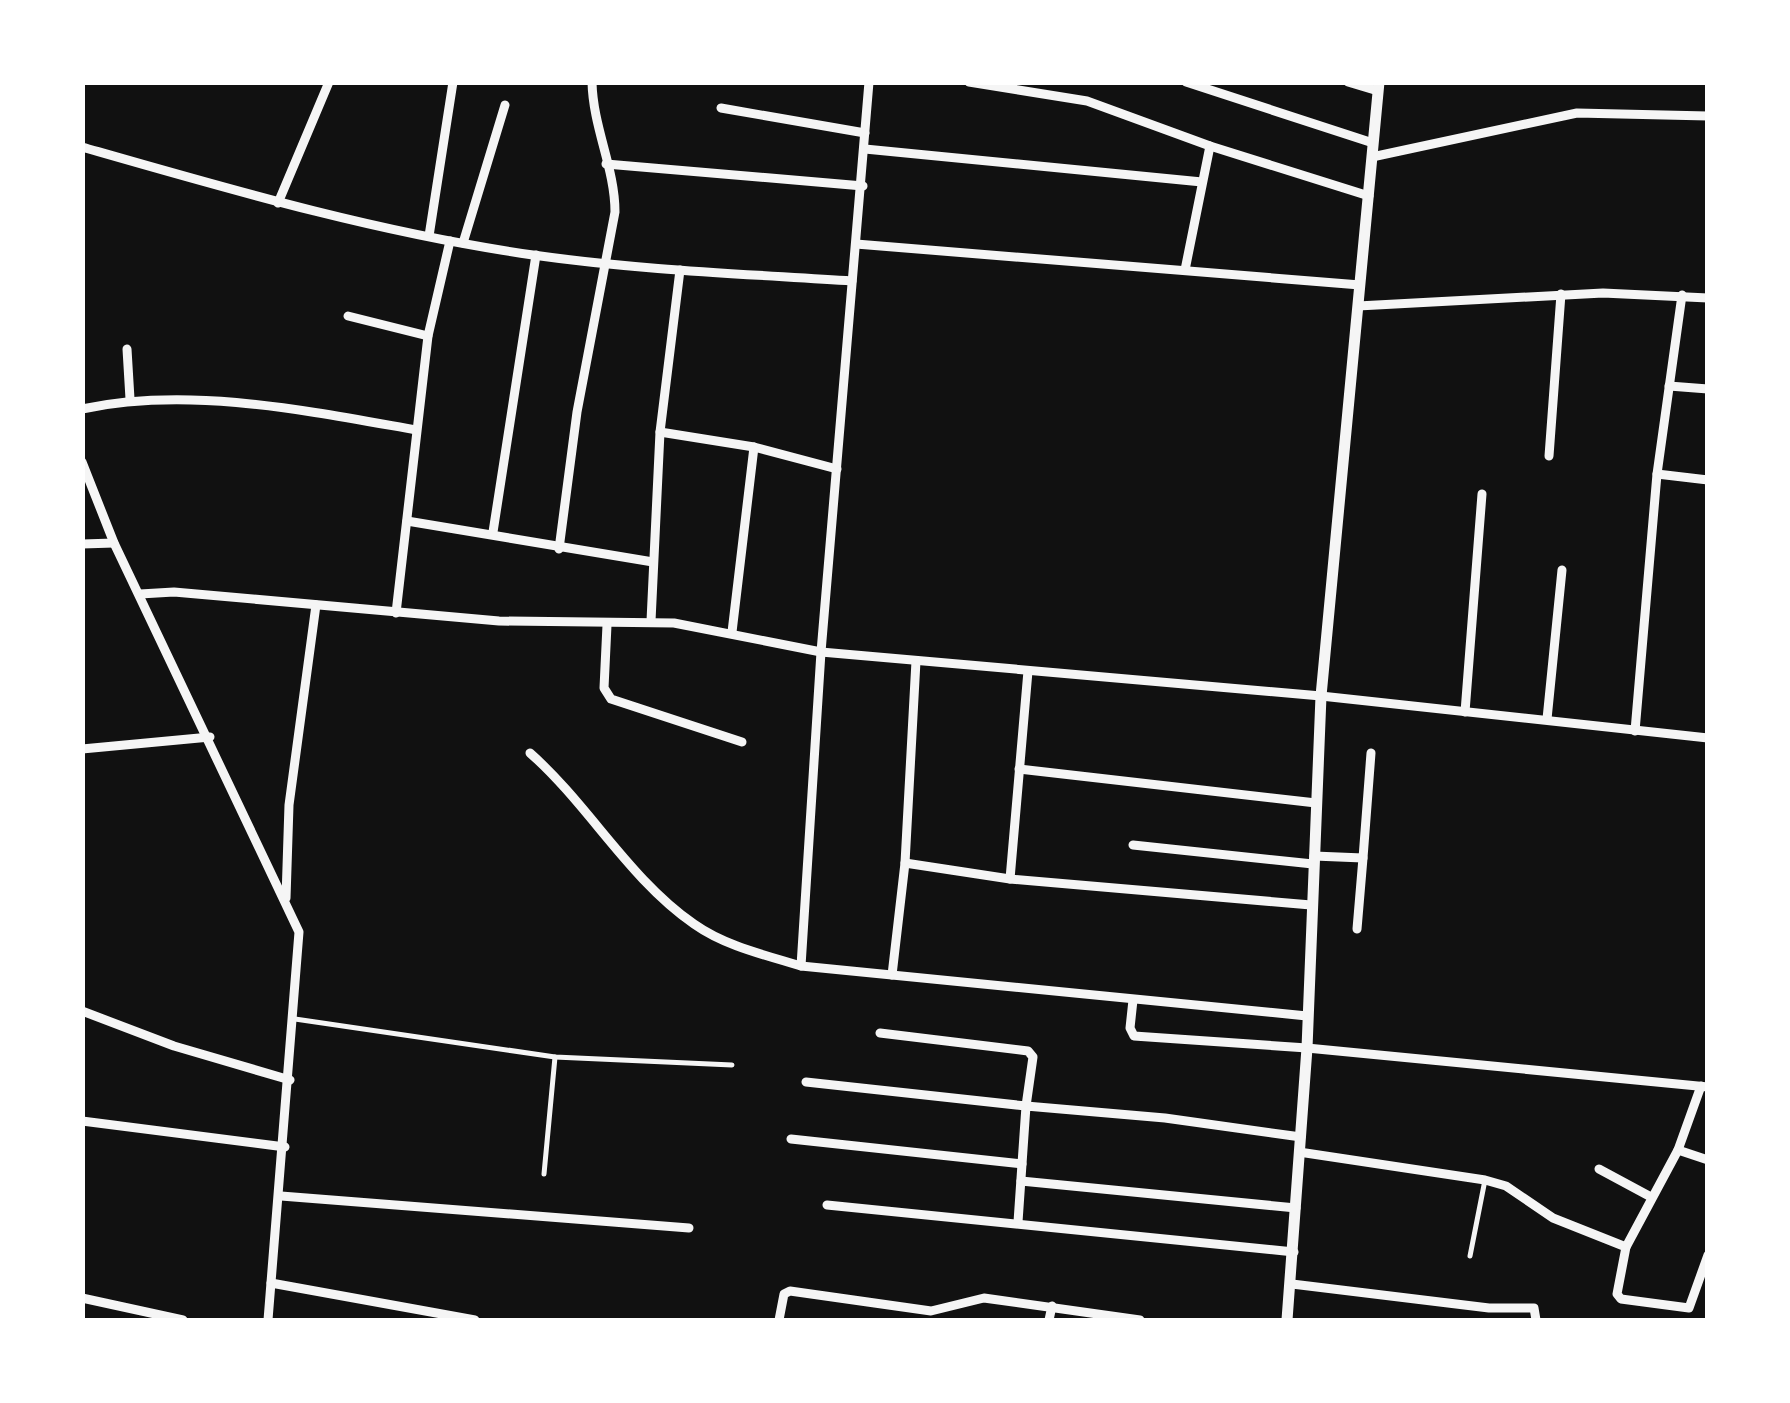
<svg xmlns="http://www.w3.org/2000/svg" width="1790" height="1403" viewBox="0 0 1790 1403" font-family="Ubuntu,sans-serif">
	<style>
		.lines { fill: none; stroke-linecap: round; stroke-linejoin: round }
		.service { stroke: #f5f5f5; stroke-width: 5 }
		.minor { stroke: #f5f5f5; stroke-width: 9 }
		.tertiary { stroke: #f5f5f5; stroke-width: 11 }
	</style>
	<rect width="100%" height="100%" fill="#111"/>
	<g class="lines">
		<g class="service">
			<path d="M295,1019L555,1057L732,1065"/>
			<path d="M544,1174L555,1057"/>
			<path d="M1470,1256L1485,1180"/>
		</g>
		<g class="minor">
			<path d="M969,82L1087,101L1210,146L1369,196"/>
			<path d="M1186,82L1373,143"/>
			<path d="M1348,82L1378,91"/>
			<path d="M721,108L865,133"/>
			<path d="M82,147C232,190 379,233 533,255C639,270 746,274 852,281"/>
			<path d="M865,149L1202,182"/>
			<path d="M1372,157L1577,113L1708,116"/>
			<path d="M606,164L863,186"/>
			<path d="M278,203L329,82"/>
			<path d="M429,236L453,82"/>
			<path d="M463,243L505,105"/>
			<path d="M856,244L1360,285"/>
			<path d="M1185,270L1210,146"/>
			<path d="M1358,306L1603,293L1708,298"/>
			<path d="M348,316L428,336"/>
			<path d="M127,349L130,399"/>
			<path d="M1669,386L1708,389"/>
			<path d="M82,409C189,386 309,411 416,430"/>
			<path d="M660,432L754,447L837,469"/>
			<path d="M1549,456L1561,294"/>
			<path d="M82,462L114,543L299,932L268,1320"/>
			<path d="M1657,474L1708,480"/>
			<path d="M407,521L653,562"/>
			<path d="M493,532L536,255"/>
			<path d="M82,544L114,543"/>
			<path d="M559,549L577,412L615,212C615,168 593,128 592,82"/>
			<path d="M140,594L174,592L499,621L674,623L821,652L1321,696L1708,738"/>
			<path d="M396,613L428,336L450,241"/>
			<path d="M651,621L660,432L680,270"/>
			<path d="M607,625L604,688L611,699L742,742"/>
			<path d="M732,632L754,447"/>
			<path d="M1465,712L1482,494"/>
			<path d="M1547,719L1562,570"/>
			<path d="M1635,731L1657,474L1682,295"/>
			<path d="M82,749L210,737"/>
			<path d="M530,753C589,805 628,878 694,924C725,946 765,955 801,966L1307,1016"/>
			<path d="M1019,769L1316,803"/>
			<path d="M1133,845L1313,864"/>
			<path d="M1314,856L1363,858L1371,753"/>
			<path d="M905,863L1010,879L1311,905"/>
			<path d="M1010,879L1028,671"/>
			<path d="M286,898L289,805L316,605"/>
			<path d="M1357,929L1363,858"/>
			<path d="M801,966L821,652L869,82"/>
			<path d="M892,975L905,863L916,661"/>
			<path d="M1133,1000L1130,1028L1134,1036L1307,1048L1708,1087"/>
			<path d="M82,1011L174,1046L290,1080"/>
			<path d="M806,1082L1026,1106L1033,1057L1028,1051L880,1033"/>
			<path d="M1701,1086L1678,1150L1626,1247L1617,1294L1621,1299L1689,1308L1708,1255"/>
			<path d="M82,1121L285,1147"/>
			<path d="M791,1139L1022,1164"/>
			<path d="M1678,1150L1708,1160"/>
			<path d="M1299,1152L1485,1180L1506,1186L1553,1218L1626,1247"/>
			<path d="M1599,1169L1651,1197"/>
			<path d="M1021,1181L1296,1208"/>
			<path d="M281,1196L689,1228"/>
			<path d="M827,1205L1294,1252"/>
			<path d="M1018,1222L1026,1106L1165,1118L1301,1137"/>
			<path d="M271,1283L475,1320"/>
			<path d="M1292,1284L1489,1308H1534L1536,1320"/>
			<path d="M82,1298L183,1320"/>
			<path d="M779,1320L784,1294L790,1291L931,1311L984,1298L1140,1320"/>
			<path d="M1049,1320L1052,1306"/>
		</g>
		<path class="tertiary" d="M1287,1320L1307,1048L1321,696L1379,82"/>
	</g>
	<rect width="1790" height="1403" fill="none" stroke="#ffffff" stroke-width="170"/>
</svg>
